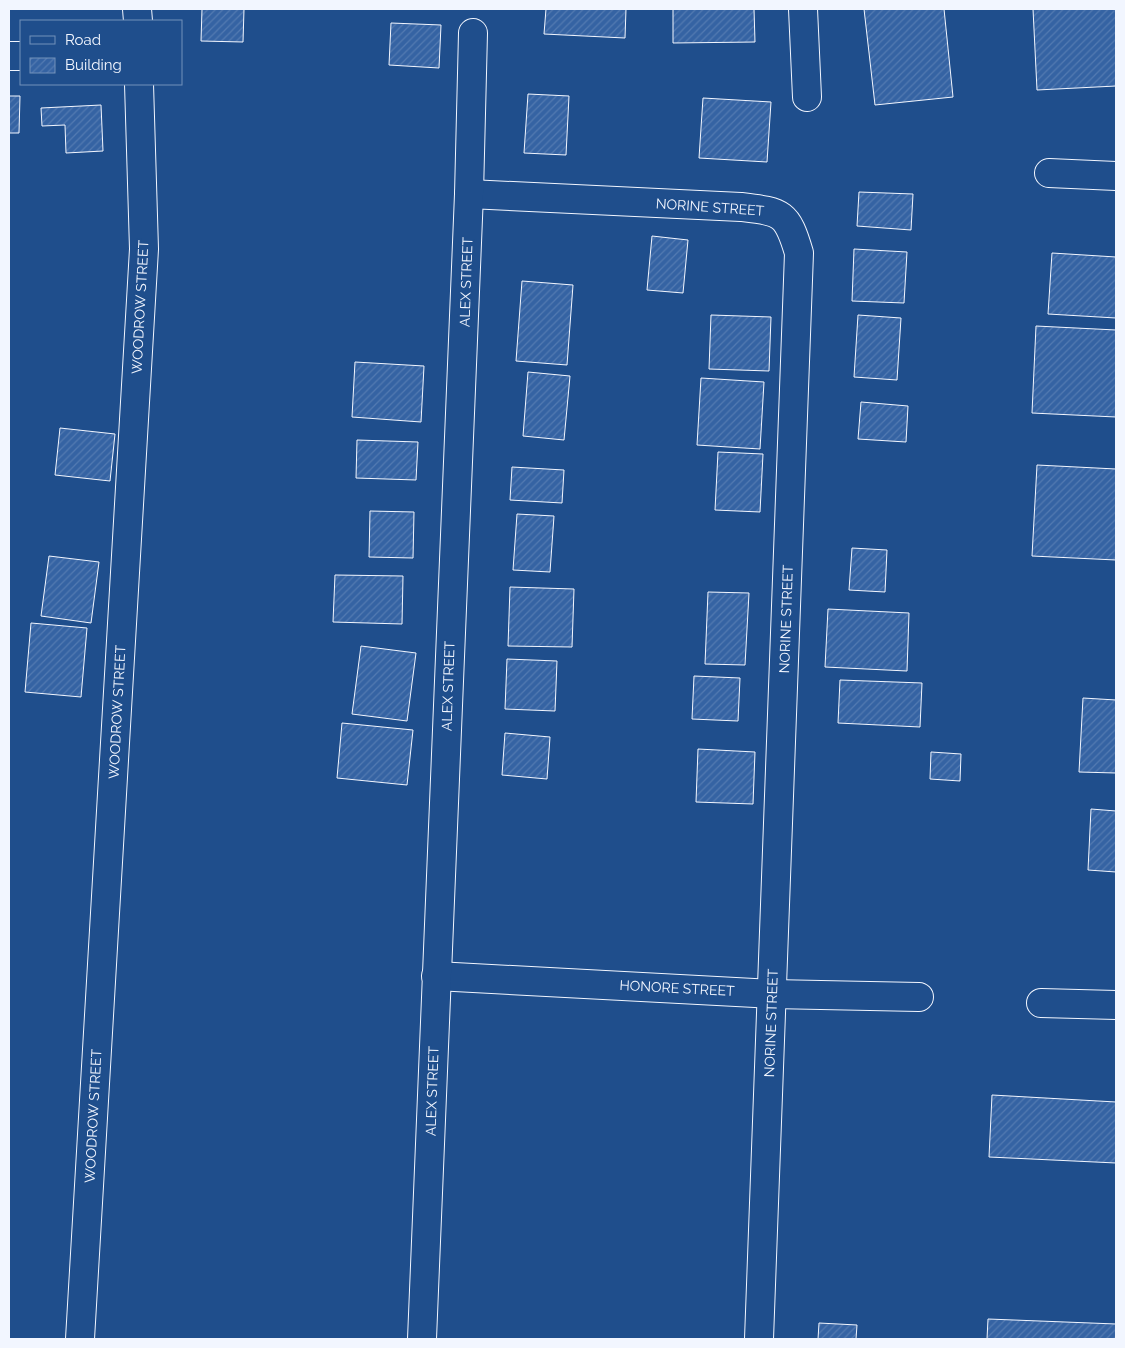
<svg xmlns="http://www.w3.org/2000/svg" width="1125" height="1348" viewBox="0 0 1125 1348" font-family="Raleway,sans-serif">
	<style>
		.building { fill: url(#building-hatch); stroke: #f2f6ff }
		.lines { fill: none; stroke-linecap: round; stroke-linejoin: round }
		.minor-casing { stroke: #f2f6ff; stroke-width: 30 }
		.minor { stroke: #1f4e8c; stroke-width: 28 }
		.labels { text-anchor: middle; stroke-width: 4; stroke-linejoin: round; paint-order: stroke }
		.street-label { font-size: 14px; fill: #f2f6ff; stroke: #1f4e8c }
	</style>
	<defs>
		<pattern id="building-hatch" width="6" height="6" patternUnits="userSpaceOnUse" patternTransform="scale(1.25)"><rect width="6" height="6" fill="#3563a3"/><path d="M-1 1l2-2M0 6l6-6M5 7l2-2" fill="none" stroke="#537ab1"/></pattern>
	</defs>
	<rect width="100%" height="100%" fill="#1f4e8c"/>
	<g class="building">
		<path d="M202,9H244L243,42L201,41Z"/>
		<path d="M546,9H626L625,38L544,34Z"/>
		<path d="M673,9H754L755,42L673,43Z"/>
		<path d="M864,9H944L953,97L875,105Z"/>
		<path d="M1033,9H1116V86L1037,90Z"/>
		<path d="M391,23L441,25L439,68L389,65Z"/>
		<path d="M528,94L569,96L566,155L524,153Z"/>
		<path d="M9,96H20L19,133H9Z"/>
		<path d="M703,98L771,102L767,162L699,158Z"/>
		<path d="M101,105L103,151L66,153L65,125L42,126L41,108Z"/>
		<path d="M859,192L913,194L911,230L857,226Z"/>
		<path d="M652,236L688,240L683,293L647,290Z"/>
		<path d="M854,249L907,252L904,303L852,301Z"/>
		<path d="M1052,253L1116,257V318L1048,314Z"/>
		<path d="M522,281L573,285L567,365L516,361Z"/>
		<path d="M711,315L771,317L769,371L709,369Z"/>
		<path d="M858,315L901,318L897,380L854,377Z"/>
		<path d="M1036,326L1116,330V417L1032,413Z"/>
		<path d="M355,362L424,366L421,422L352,417Z"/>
		<path d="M528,372L570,376L564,440L523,436Z"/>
		<path d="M701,378L764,382L760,449L697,445Z"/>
		<path d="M861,402L908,406L906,442L858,439Z"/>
		<path d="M60,428L115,434L110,481L55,475Z"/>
		<path d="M357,440L418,442L416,480L356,478Z"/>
		<path d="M718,452L763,454L760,512L715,510Z"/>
		<path d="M1037,465L1116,469V560L1032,556Z"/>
		<path d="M512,467L564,470L562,503L510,500Z"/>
		<path d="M370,511L414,512L413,558L369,557Z"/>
		<path d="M517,514L554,516L550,572L513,570Z"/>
		<path d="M852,548L887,550L885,592L849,590Z"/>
		<path d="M49,556L99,562L91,623L41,616Z"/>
		<path d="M335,575L403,576L402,624L333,622Z"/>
		<path d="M510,587L574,589L572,647L508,646Z"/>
		<path d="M708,592L749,593L745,665L705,664Z"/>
		<path d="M828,609L909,613L907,671L825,667Z"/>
		<path d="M31,623L87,628L81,697L25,692Z"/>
		<path d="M361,646L416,653L407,721L352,714Z"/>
		<path d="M507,659L557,661L555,711L505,709Z"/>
		<path d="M694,676L740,678L738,721L692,719Z"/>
		<path d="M840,680L922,683L920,727L838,723Z"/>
		<path d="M1083,698L1116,700V773L1079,772Z"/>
		<path d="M342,723L413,730L407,785L337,778Z"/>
		<path d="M505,733L550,737L547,779L502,775Z"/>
		<path d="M698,749L755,752L753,804L696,802Z"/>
		<path d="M931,752L961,754L960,781L930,779Z"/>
		<path d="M1091,809L1116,811V872L1088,870Z"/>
		<path d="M992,1095L1116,1102V1163L989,1157Z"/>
		<path d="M988,1319L1116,1324V1339H987Z"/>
		<path d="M819,1323L857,1325L856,1339H818Z"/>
	</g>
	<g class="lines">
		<defs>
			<g id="minor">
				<path d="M137,9L138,21"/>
				<path d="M803,9L807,97"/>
				<path d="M9,56H21"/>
				<path d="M1049,173L1116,176"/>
				<path d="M469,194L741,207C782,212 787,212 799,253L759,1339"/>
				<path d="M436,976L772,994L919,997"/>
				<path d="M1041,1003L1116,1005"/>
				<path d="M80,1339L144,249L139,84"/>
				<path d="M422,1339L469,194L473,33"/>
			</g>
		</defs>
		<use href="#minor" class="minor-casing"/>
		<use href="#minor" class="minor"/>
	</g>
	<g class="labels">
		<g class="street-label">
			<text transform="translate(710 207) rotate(4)" y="5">NORINE STREET</text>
			<text transform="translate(466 282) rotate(-88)" y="5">ALEX STREET</text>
			<text transform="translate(140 307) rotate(-87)" y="5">WOODROW STREET</text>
			<text transform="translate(786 619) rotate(-88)" y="5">NORINE STREET</text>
			<text transform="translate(448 686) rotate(-88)" y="5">ALEX STREET</text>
			<text transform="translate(117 712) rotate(-87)" y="5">WOODROW STREET</text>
			<text transform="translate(677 988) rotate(3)" y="5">HONORE STREET</text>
			<text transform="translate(771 1023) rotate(-88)" y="5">NORINE STREET</text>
			<text transform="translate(432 1091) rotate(-88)" y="5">ALEX STREET</text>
			<text transform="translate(93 1116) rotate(-87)" y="5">WOODROW STREET</text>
		</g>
	</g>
	<rect width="1125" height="1348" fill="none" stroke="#f2f6ff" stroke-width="20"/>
	<rect x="20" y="20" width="162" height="65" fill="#1f4e8c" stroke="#7391ba"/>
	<rect x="30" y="36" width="25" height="8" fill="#1f4e8c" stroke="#7391ba"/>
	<text x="65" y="45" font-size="15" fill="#f2f6ff">Road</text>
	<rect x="30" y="58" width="25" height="15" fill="url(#building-hatch)" stroke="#7391ba"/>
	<text x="65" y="70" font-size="15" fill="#f2f6ff">Building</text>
</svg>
